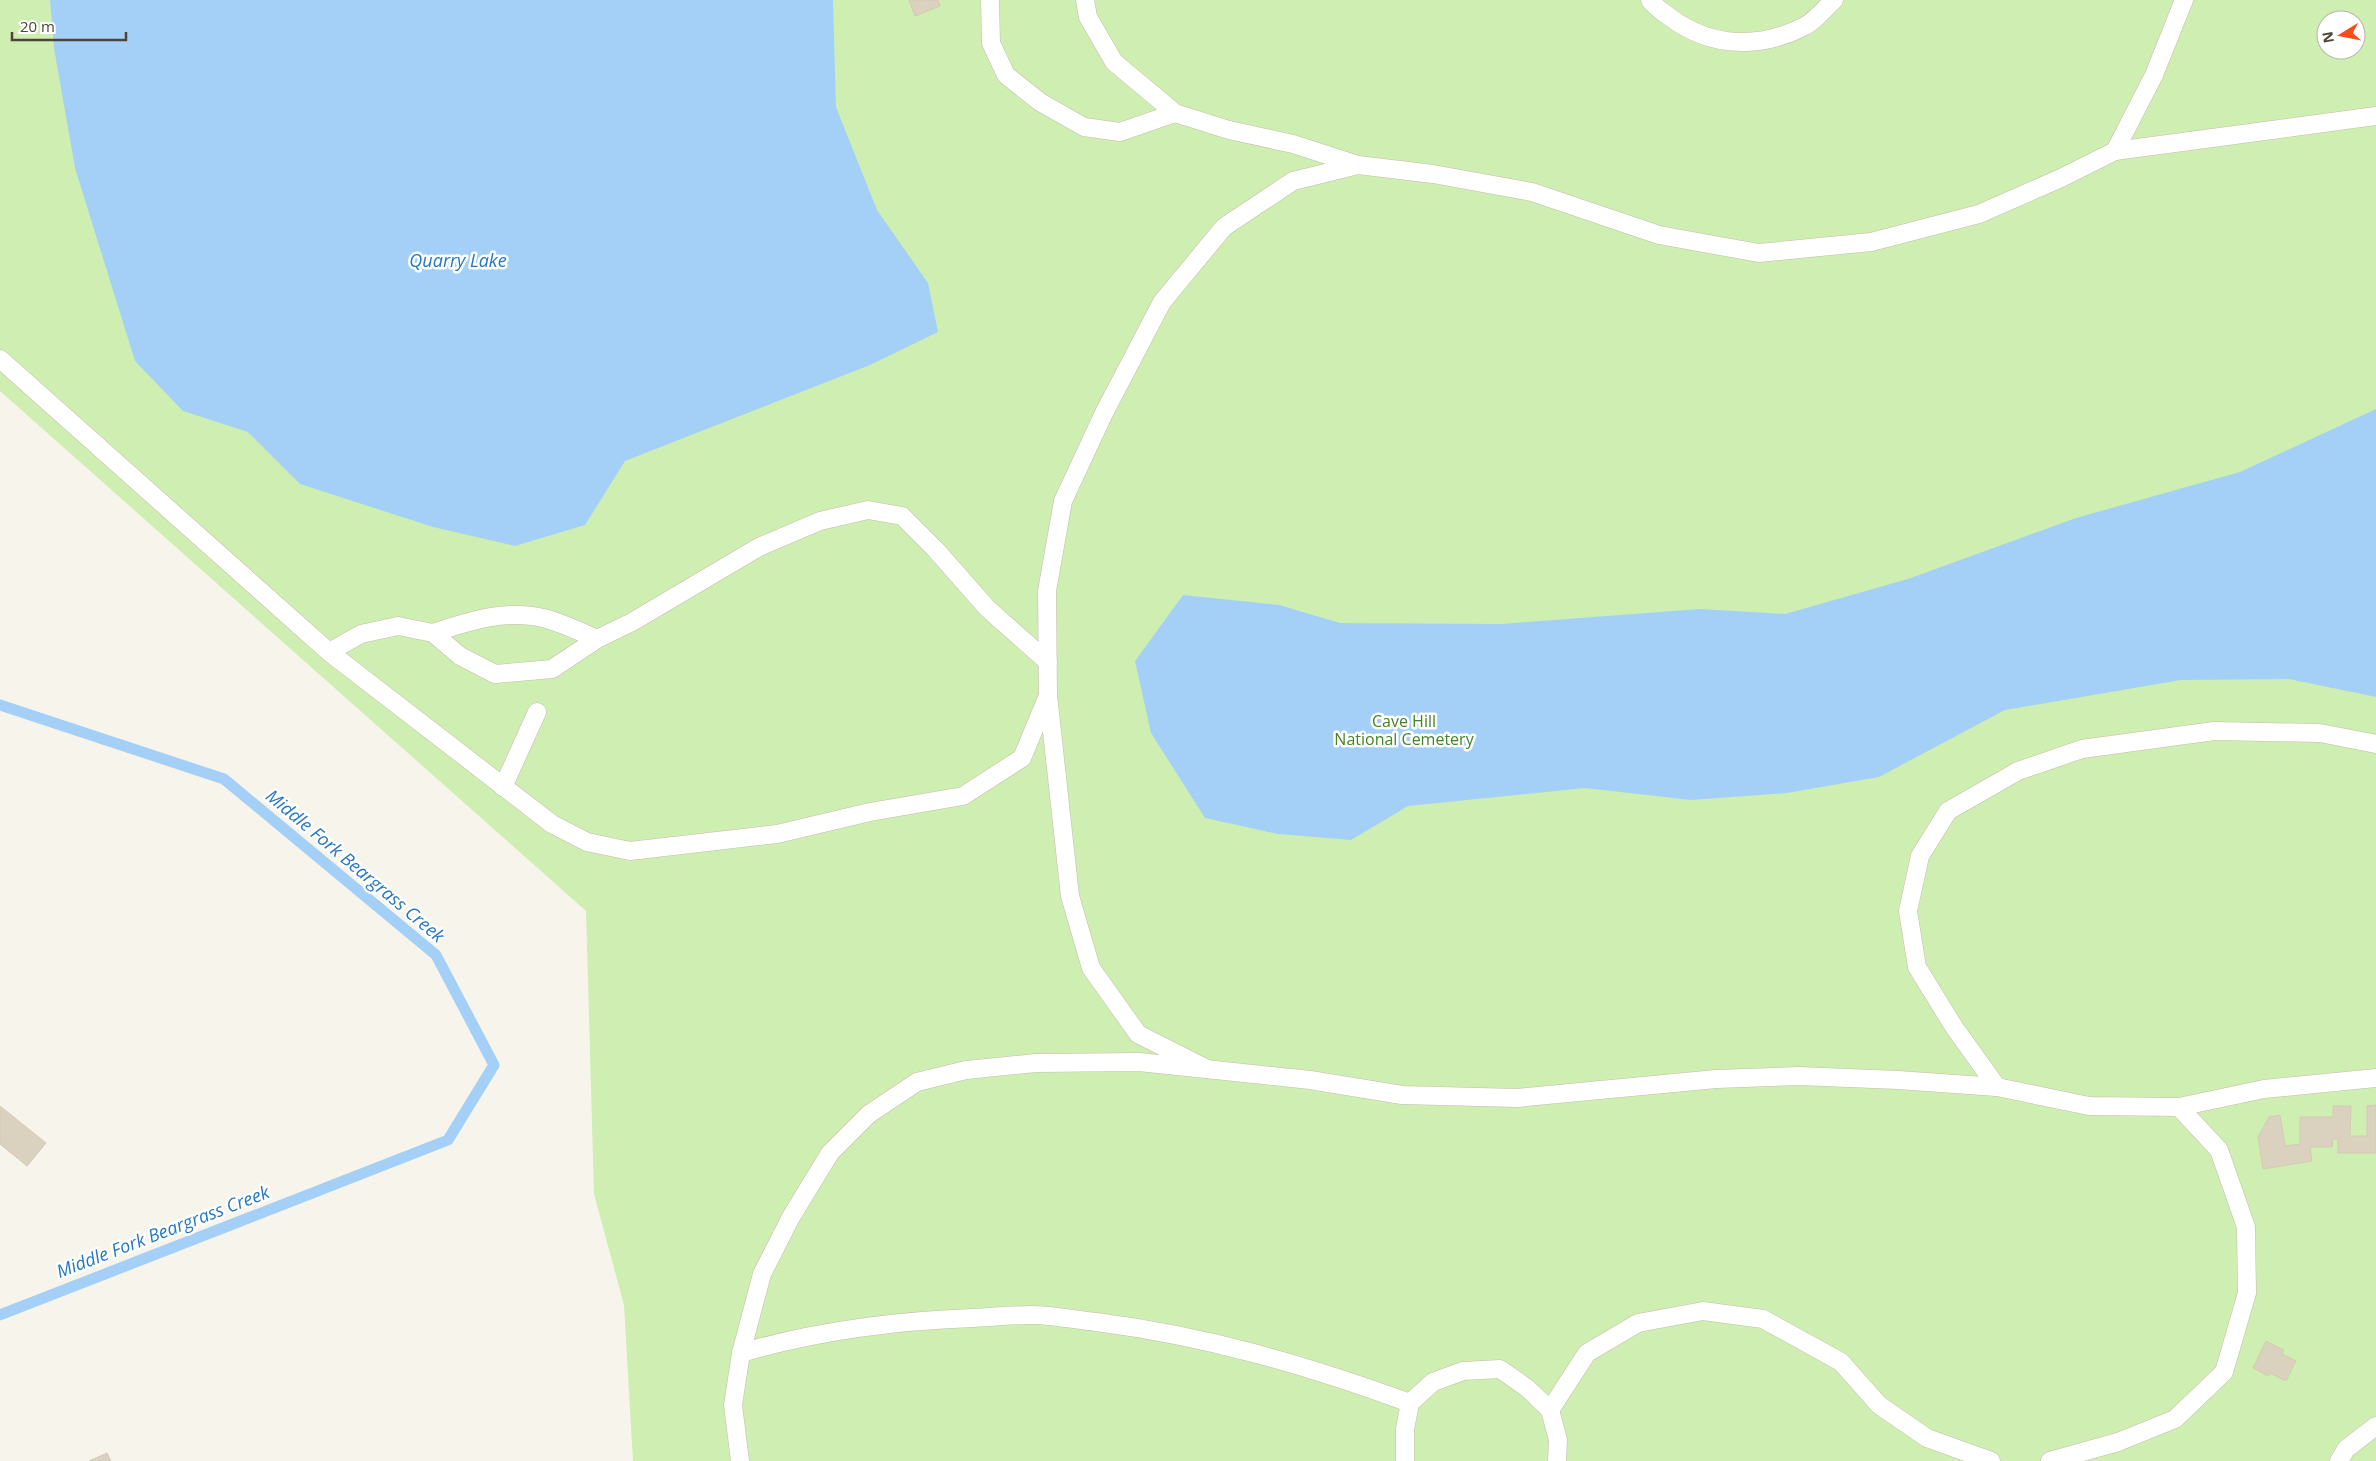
<svg xmlns="http://www.w3.org/2000/svg" width="2376" height="1461" viewBox="0 0 2376 1461" font-family="'Open Sans',sans-serif">
	<style>
		.green { fill: #cfeeb1; fill-rule: evenodd }
		.water { fill: #a4d0f7 }
		.lines { fill: none; stroke-linecap: round; stroke-linejoin: round }
		.stream { stroke: #a4d0f7; stroke-width: 11 }
		.building { fill: #dad1bf; stroke: #d5cab2 }
		.lane-casing { stroke: #c4bdac; stroke-width: 19 }
		.lane { stroke: #fff; stroke-width: 18 }
		.labels { text-anchor: middle; stroke-width: 5; stroke-linejoin: round; paint-order: stroke }
		.park-label { font-size: 16px; fill: #438524; stroke: #fff }
		.water-label { font-size: 18px; font-style: italic; fill: #2577c4; stroke: #fff }
	</style>
	<rect width="100%" height="100%" fill="#f7f4eb"/>
	<path class="green" d="M0,0H2376V1461H633L624,1305L594,1194L586,911L0,391ZM2326,20H2356V50H2326Z"/>
	<g class="water">
		<path d="M50,0H833L836,107L877,210L928,283L938,332L870,365L625,461L585,525L515,546L433,527L300,484L248,432L183,411L135,361L75,168L54,48Z"/>
		<path d="M2376,409V697L2289,679L2181,680L2005,710L1879,777L1787,793L1691,800L1585,788L1408,806L1351,840L1278,834L1205,818L1151,733L1135,661L1183,595L1279,605L1340,623L1501,624L1700,609L1785,614L1908,579L2076,518L2240,472Z"/>
	</g>
	<g class="lines">
		<path class="stream" d="M0,705L224,779L436,955L494,1065L448,1140L0,1315"/>
	</g>
	<g class="building">
		<path d="M909,0H938L940,6L915,16Z"/>
		<path d="M2376,1105V1153H2338V1139H2333L2332,1147H2310L2312,1161L2263,1169L2258,1137L2269,1117L2280,1115L2285,1146L2300,1144V1117H2333V1106H2351L2350,1136H2367V1106Z"/>
		<path d="M0,1106L46,1143L27,1166L0,1144Z"/>
		<path d="M2266,1341L2284,1350L2282,1354L2296,1361L2286,1381L2270,1373L2268,1376L2253,1368Z"/>
		<path d="M107,1453L111,1461H89Z"/>
	</g>
	<g class="lines">
		<defs>
			<g id="lane">
				<path d="M990,0L991,43L1006,75L1040,102L1084,127L1120,132L1175,113"/>
				<path d="M1085,0L1088,17L1114,62L1175,113L1229,130L1293,144L1358,165"/>
				<path d="M1650,0C1656,8 1663,12 1671,18C1712,48 1760,49 1805,26C1816,20 1825,8 1834,0"/>
				<path d="M2115,151L2376,116"/>
				<path d="M0,359L329,652L552,824L587,842L630,851L777,834L870,812L963,796L1022,758L1047,698"/>
				<path d="M433,633C469,621 508,608 547,619C564,624 581,632 597,639"/>
				<path d="M329,652L361,634L398,626L433,633L460,656L495,674L552,669L597,639L632,622L759,547L820,521L868,510L902,516L936,550L987,608L1048,662"/>
				<path d="M503,787L537,712"/>
				<path d="M1207,1069L1138,1034L1091,968L1070,896L1048,695L1047,591L1063,501L1104,413L1162,302L1224,227L1293,181L1358,165L1433,174L1532,192L1659,235L1759,253L1871,242L1979,214L2061,178L2115,151L2154,75L2184,0"/>
				<path d="M1997,1087L1954,1027L1917,967L1908,911L1920,856L1948,811L2018,771L2082,749L2214,731L2320,733L2376,744"/>
				<path d="M741,1353C816,1331 894,1321 972,1318C992,1317 1012,1315 1032,1315C1053,1315 1075,1320 1096,1322C1206,1336 1306,1365 1410,1403"/>
				<path d="M1550,1410L1587,1353L1638,1323L1703,1311L1763,1319L1841,1362L1879,1405L1927,1438L1991,1461"/>
				<path d="M740,1461L733,1405L741,1353L762,1274L791,1217L830,1153L869,1114L917,1082L966,1070L1036,1063L1139,1062L1310,1080L1402,1095L1517,1098L1716,1079L1799,1076L1898,1080L1997,1087L2089,1106L2179,1107L2264,1089L2376,1078"/>
				<path d="M1405,1461V1429L1410,1403L1433,1382L1463,1371L1500,1369L1527,1388L1550,1410L1558,1440L1557,1461"/>
				<path d="M2050,1461L2118,1442L2175,1419L2224,1372L2247,1293L2246,1227L2219,1150L2179,1107"/>
				<path d="M2339,1461L2346,1449L2376,1426"/>
			</g>
		</defs>
		<use href="#lane" class="lane-casing"/>
		<use href="#lane" class="lane"/>
	</g>
	<g class="labels">
		<g class="park-label">
			<text x="1404" y="727">Cave Hill<tspan x="1404" dy="18">National Cemetery</tspan></text>
		</g>
		<g class="water-label">
			<text x="458" y="267">Quarry Lake</text>
			<text transform="translate(355 866) rotate(40)" y="6">Middle Fork Beargrass Creek</text>
			<text transform="translate(163 1232) rotate(-21)" y="6">Middle Fork Beargrass Creek</text>
		</g>
	</g>
	<g transform="translate(2341 35) rotate(260)"><circle r="24" fill="#ffffff" stroke="#b7b5af"/>
	<path d="M0-4L9 19L0 12L-9 19Z" fill="#ff4a1a"/>
	<text y="-8" font-size="14" font-weight="bold" text-anchor="middle" fill="#4c4538">N</text>
	</g>
	<path d="M12 32v8h114v-8" fill="none" stroke="#4c4538" stroke-width="2.5"/>
	<text x="20" y="32" font-size="15" fill="#4c4538" stroke="#ffffff" stroke-width="4" paint-order="stroke">20 m</text>
</svg>
